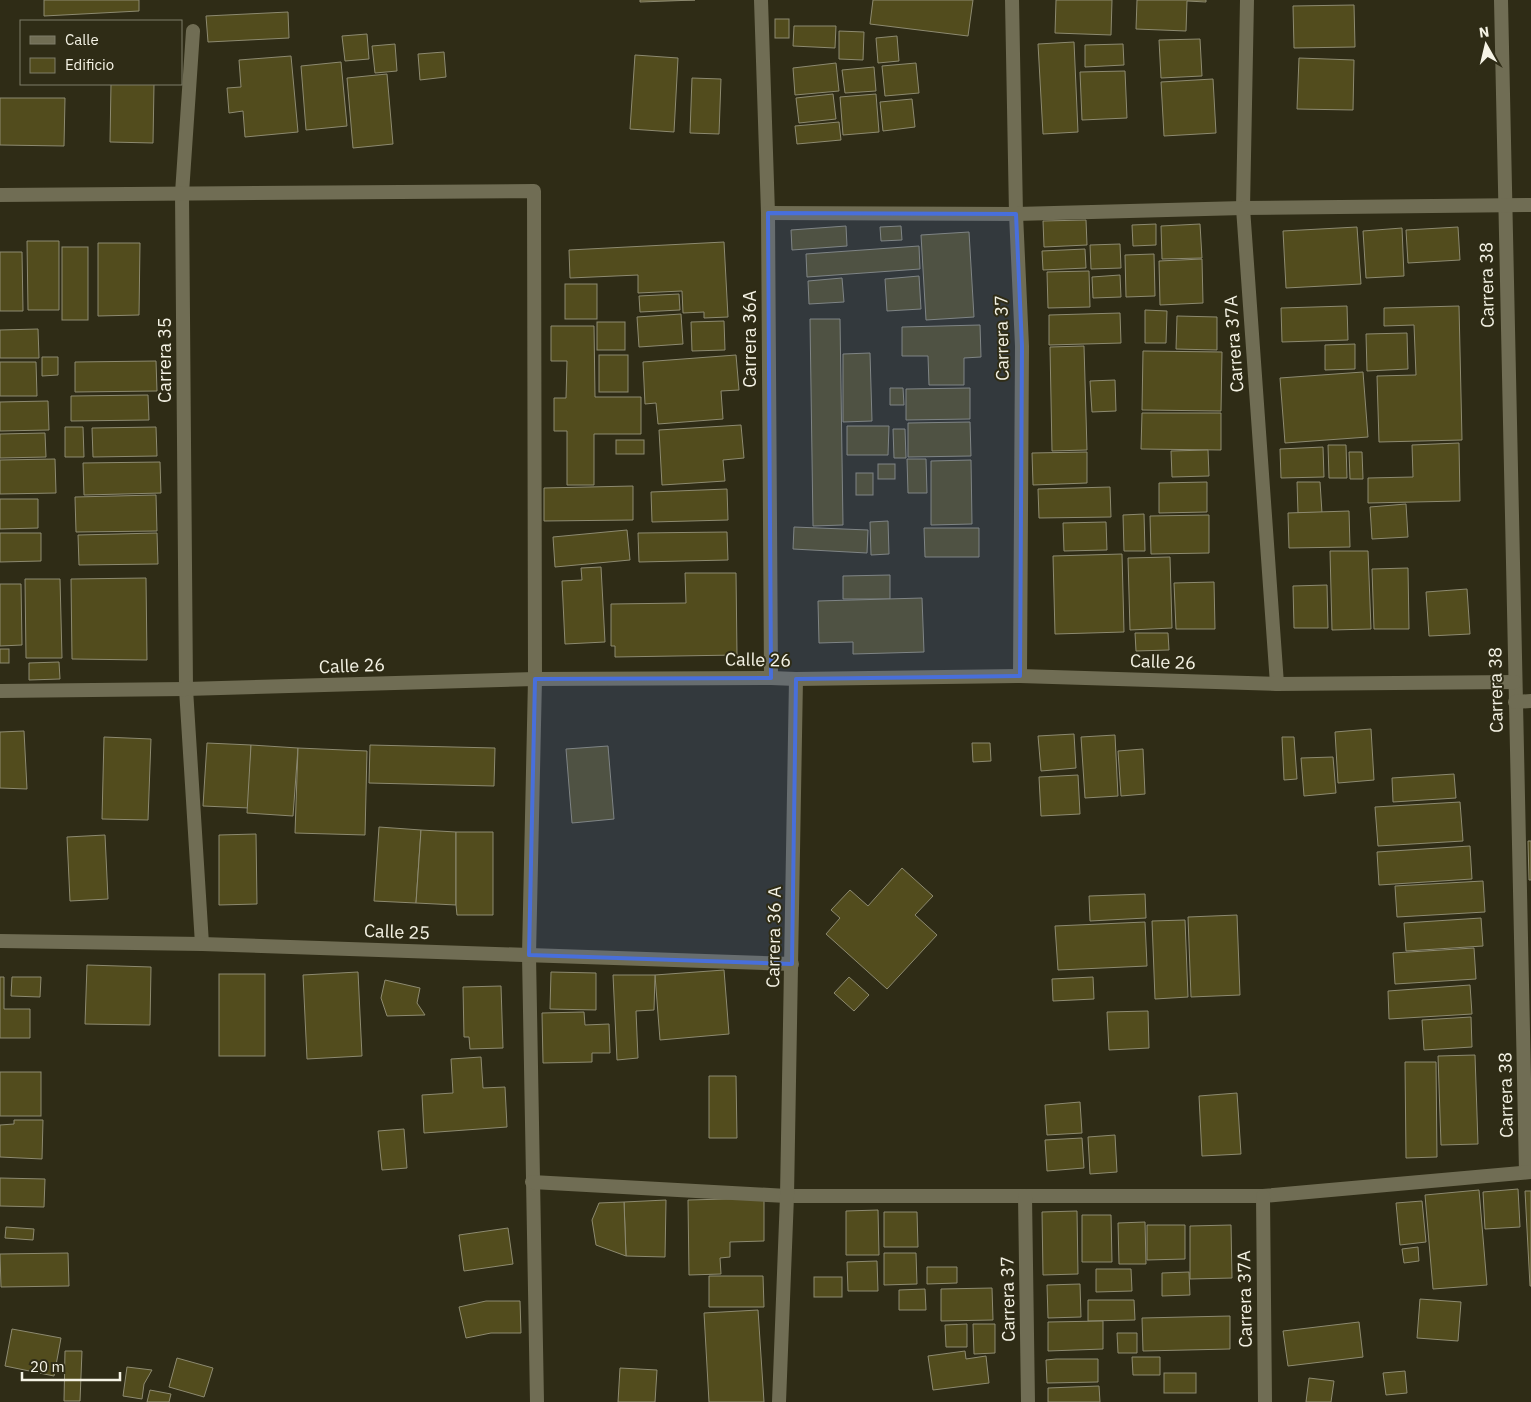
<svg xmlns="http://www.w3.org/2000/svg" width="1531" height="1402" viewBox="0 0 1531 1402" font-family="'IBM Plex Sans',sans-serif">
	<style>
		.building { fill: #524c1d; stroke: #8d8a70 }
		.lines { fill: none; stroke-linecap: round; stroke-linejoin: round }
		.minor { stroke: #706d54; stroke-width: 14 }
		.marked { fill: #486fdb; fill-opacity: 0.2; stroke: #486fdb; stroke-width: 4; stroke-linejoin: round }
		.labels { text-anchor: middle; stroke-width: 4; stroke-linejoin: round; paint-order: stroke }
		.street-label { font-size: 18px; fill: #f5f3e5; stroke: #2f2c16 }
	</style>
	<rect width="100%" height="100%" fill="#2f2c16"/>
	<g class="building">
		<path d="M44,0H139V11L44,16Z"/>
		<path d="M640,0H695L640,2Z"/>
		<path d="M873,0H973L968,36L870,24Z"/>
		<path d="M1056,0H1112L1111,35L1055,33Z"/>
		<path d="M1137,0H1206V2L1187,1L1186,31L1136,29Z"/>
		<path d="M1354,5L1355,47L1294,48L1293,6Z"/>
		<path d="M288,12L289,38L208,42L206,16Z"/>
		<rect x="775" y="19" width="14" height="19"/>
		<path d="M794,26H836L835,48L793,46Z"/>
		<path d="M839,31L864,32L863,60L839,59Z"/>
		<path d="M367,34L369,59L345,61L342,36Z"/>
		<path d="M897,36L899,61L878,63L876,38Z"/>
		<path d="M1200,39L1202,76L1161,78L1159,40Z"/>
		<path d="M1074,42L1078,132L1043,134L1038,44Z"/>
		<path d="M395,44L397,71L375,73L372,46Z"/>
		<path d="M1123,44L1124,65L1085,67V45Z"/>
		<path d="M444,52L446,77L420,80L418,54Z"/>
		<path d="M635,55L678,58L674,132L630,129Z"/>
		<path d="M291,56L298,132L245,137L243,111L229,113L227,88L241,87L239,60Z"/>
		<path d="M1299,58L1354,60L1353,110L1297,109Z"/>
		<path d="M341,62L347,126L306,130L301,66Z"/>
		<path d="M836,63L839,91L795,95L793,68Z"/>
		<path d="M916,63L919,93L885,96L882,66Z"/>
		<path d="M874,67L876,91L845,93L842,70Z"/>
		<path d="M1125,71L1127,118L1082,120L1080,72Z"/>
		<path d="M387,74L393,144L353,148L347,78Z"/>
		<path d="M692,78L721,79L719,134L690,133Z"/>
		<path d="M1213,79L1216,133L1164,136L1161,82Z"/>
		<path d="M111,84H154L153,143L110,142Z"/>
		<path d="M833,94L836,119L799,123L796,98Z"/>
		<path d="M876,94L879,132L843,135L840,97Z"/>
		<path d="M0,98H65L64,146L0,145Z"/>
		<path d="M912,99L915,127L883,131L880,102Z"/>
		<path d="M839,122L841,140L797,144L795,126Z"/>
		<path d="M1086,220L1087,245L1044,247L1043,221Z"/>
		<path d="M1156,224V245L1133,246L1132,225Z"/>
		<path d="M1200,224L1202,258L1162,259L1161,226Z"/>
		<path d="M846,226L847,246L792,250L791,230Z"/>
		<path d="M901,226L902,240L881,241L880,227Z"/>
		<path d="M1357,227L1361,284L1286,288L1283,231Z"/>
		<path d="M1458,227L1460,260L1408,263L1406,230Z"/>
		<path d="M1402,228L1404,276L1366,278L1363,231Z"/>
		<path d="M969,232L974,317L926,320L921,235Z"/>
		<path d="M27,241H59V310H28Z"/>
		<path d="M724,242L728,317L704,318V312L683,313L682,291L638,293V275L570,278L569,250Z"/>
		<path d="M98,243H140L139,315L98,316Z"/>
		<path d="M1120,244L1121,268L1091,269L1090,245Z"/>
		<path d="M919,246L920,269L807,277L806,254Z"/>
		<rect x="62" y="247" width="26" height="73"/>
		<path d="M1085,249L1086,268L1043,270L1042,251Z"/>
		<path d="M0,252H22L23,311H0Z"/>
		<path d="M1154,254L1155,296L1126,297L1125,255Z"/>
		<path d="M1202,259L1203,303L1160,305L1159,261Z"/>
		<path d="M1089,271L1090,307L1048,308L1047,272Z"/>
		<path d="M1120,275L1121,297L1093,298L1092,277Z"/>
		<path d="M919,276L921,309L887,311L885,279Z"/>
		<path d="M842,278L844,302L809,304L808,281Z"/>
		<rect x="565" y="284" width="32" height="35"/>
		<path d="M679,294L680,310L640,312L639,296Z"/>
		<path d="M1347,306L1348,340L1282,342L1281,308Z"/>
		<path d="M1459,306L1462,440L1379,442L1377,376L1416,375L1414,325L1384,326V308Z"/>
		<path d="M1145,310L1167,311L1166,343H1145Z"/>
		<path d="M1120,313L1121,343L1049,345V315Z"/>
		<path d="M681,314L683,344L639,347L637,317Z"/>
		<path d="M1177,316L1217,317V350L1176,349Z"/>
		<path d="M810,319H840L843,525L813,526Z"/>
		<path d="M724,321L725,350L692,351L691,322Z"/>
		<rect x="597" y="322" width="28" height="28"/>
		<path d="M980,325L981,357L964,358V385H929L928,356H902V327Z"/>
		<path d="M551,326H594L595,397H641V434H594V485H567V431H554V398H566L567,361H551Z"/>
		<path d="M38,329L39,358H0V330Z"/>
		<path d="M1407,333L1408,369L1367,371L1366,334Z"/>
		<path d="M1355,344V369L1325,370V345Z"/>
		<path d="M1084,346L1087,450L1052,451L1050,347Z"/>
		<path d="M1143,351L1222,352L1221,411L1142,410Z"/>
		<path d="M870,353L872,421L843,422V354Z"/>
		<rect x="599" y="355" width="29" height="37"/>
		<path d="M736,355L739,390L721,391L723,419L658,424L656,403L645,404L643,362Z"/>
		<path d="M42,357H58V375L42,376Z"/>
		<path d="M156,361L157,391L75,392V362Z"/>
		<path d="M0,362H36L37,396H0Z"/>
		<path d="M1363,372L1368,437L1285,443L1280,378Z"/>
		<path d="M1115,380L1116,411L1092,412L1090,381Z"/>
		<path d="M890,388H903L904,405H890Z"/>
		<path d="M970,388V419L906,420V389Z"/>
		<path d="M148,395L149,420L71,421V396Z"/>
		<path d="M48,401L49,430L0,431V402Z"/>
		<path d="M1142,413H1221V450L1141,449Z"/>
		<path d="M970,422L971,456L908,457V423Z"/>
		<path d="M741,425L744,458L723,460L725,481L662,485L659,430Z"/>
		<path d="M847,426H889L888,455H847Z"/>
		<path d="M65,427H83L84,457H65Z"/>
		<path d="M156,427L157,456L93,457L92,428Z"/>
		<path d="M893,429H905L906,458H894Z"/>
		<path d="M45,433L46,457L0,458V434Z"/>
		<rect x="616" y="440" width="28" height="14"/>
		<path d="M1459,443L1460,501L1368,503V478L1413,477L1412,445Z"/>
		<path d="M1328,445H1346L1347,478H1329Z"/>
		<path d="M1323,447L1324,477L1281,478L1280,449Z"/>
		<path d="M1208,450L1209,476L1172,477L1171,451Z"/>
		<path d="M1087,452V483L1033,485L1032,453Z"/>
		<path d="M1349,452H1362L1363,479H1350Z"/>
		<path d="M55,459L56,493L0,494V460Z"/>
		<path d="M907,459H926L927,493H908Z"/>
		<path d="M971,460L972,524L931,525V461Z"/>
		<path d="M160,462L161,493L84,495L83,463Z"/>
		<rect x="878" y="464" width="17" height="15"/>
		<rect x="856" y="473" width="17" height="22"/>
		<path d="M1207,482V512L1159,513V483Z"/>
		<path d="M1297,482H1320L1322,513H1298Z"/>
		<path d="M633,486V520L544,521V488Z"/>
		<path d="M1110,487L1111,517L1039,518L1038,489Z"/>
		<path d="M727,489L728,520L652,522L651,492Z"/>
		<path d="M156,495L157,531L76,532L75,497Z"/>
		<path d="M0,499H38V528L0,529Z"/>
		<path d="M1406,504L1408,537L1372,539L1370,507Z"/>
		<path d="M1349,511L1350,547L1289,548L1288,513Z"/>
		<path d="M1144,514L1145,551H1124L1123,515Z"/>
		<path d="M1209,515V553L1151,554L1150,516Z"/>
		<path d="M888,521L889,554L871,555L870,522Z"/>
		<path d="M1106,522L1107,550L1064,551L1063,523Z"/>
		<path d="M794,527L868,530L867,553L793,549Z"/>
		<path d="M924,528H979V557H925Z"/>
		<path d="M627,530L630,560L555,567L553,537Z"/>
		<path d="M727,532L728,560L639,562L638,533Z"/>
		<path d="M0,533H41V561L0,562Z"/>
		<path d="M157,533L158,564L79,565L78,535Z"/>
		<path d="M1330,551H1368L1371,629L1332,630Z"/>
		<path d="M1122,554L1124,632L1055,634L1053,556Z"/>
		<path d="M1170,557L1172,628L1130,630L1128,558Z"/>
		<path d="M601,567L605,642L565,644L562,581L582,580L581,568Z"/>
		<path d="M1408,568L1409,629H1374L1372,569Z"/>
		<path d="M685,573H736L737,655L615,657V646H611V604L686,603Z"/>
		<path d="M890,575V599H843V576Z"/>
		<path d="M146,578L147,660L72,659L71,579Z"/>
		<path d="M25,579H60L62,658H26Z"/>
		<path d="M1214,582L1215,629H1176L1174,583Z"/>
		<path d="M0,584H21L22,645L0,646Z"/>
		<path d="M1327,585L1328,628H1294L1293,586Z"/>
		<path d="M1467,589L1470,634L1429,636L1426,592Z"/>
		<path d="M922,598L924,652L853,654V642L819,643L818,601Z"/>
		<path d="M1135,633H1168L1169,650L1136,651Z"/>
		<rect x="0" y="649" width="9" height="14"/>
		<path d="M59,662L60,679L29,680V663Z"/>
		<path d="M1371,729L1374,780L1338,783L1335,732Z"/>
		<path d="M24,731L27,789L0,788V732Z"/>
		<path d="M1074,734L1076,768L1041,771L1038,736Z"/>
		<path d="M1115,735L1118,796L1085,798L1081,737Z"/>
		<path d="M104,737L151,739L148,820L102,819Z"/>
		<path d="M1282,737H1294L1297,779L1284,780Z"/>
		<path d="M207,743L251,745L249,808L203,806Z"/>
		<path d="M972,743H990L991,761L973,762Z"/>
		<path d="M251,745L298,748L293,816L247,813Z"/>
		<path d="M370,745L495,748L494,786L369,783Z"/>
		<path d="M608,746L614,819L572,823L566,749Z"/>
		<path d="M298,748L367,751L365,835L295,833Z"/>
		<path d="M1143,749L1145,794L1121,796L1118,751Z"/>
		<path d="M1333,757L1336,793L1304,796L1301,758Z"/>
		<path d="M1454,774L1456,798L1393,802L1392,778Z"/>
		<path d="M1078,775L1080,814L1041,816L1039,777Z"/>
		<path d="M1460,802L1463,841L1378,846L1375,807Z"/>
		<path d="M379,827L421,830L416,903L374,901Z"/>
		<path d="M421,830L456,832V905L416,903Z"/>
		<path d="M456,832H493V915H457L456,905Z"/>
		<path d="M256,834L257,904L219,905V835Z"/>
		<path d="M105,835L108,899L70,901L67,837Z"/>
		<path d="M1528,841H1531V880H1529Z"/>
		<path d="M1470,846L1472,879L1379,885L1377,852Z"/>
		<path d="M902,868L933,896L915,915L937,935L887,989L826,934L840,918L831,910L850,890L868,906Z"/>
		<path d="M1483,881L1485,912L1397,917L1395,886Z"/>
		<path d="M1145,894L1146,918L1090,921L1089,896Z"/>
		<path d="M1237,915L1240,995L1191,997L1188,917Z"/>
		<path d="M1481,918L1483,946L1406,951L1404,923Z"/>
		<path d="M1185,920L1188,997L1155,999L1152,921Z"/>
		<path d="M1145,922L1147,966L1058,970L1055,926Z"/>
		<path d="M1474,948L1476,979L1395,984L1393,953Z"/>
		<path d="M87,965L151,967L150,1025L85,1024Z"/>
		<path d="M724,970L729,1034L660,1040L655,975Z"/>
		<path d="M358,972L362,1056L307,1059L303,975Z"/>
		<path d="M551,972L596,973V1010L550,1009Z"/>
		<rect x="219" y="974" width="46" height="82"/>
		<path d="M613,975H655L654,1010L636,1011L638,1058L617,1060Z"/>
		<path d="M0,977H4V1009H30V1038H0Z"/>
		<path d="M12,977H41L40,997L11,996Z"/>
		<path d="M849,977L869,995L854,1011L834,993Z"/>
		<path d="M1093,977L1094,999L1053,1001L1052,979Z"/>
		<path d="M385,980L420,988L417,1003L425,1015L387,1016L381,998Z"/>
		<path d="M1470,985L1472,1014L1389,1019L1388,991Z"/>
		<path d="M501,986L503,1048L470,1049L469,1037H464L463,987Z"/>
		<path d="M1148,1011L1149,1048L1109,1050L1107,1012Z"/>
		<path d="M584,1012L585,1025L609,1024L610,1053H592V1062L543,1063L542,1013Z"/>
		<path d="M1471,1017L1472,1047L1424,1050L1422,1020Z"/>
		<path d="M1475,1055L1478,1144L1441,1145L1438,1056Z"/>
		<path d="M481,1057L483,1088L505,1087L507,1127L424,1133L422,1095L453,1093L451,1059Z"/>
		<path d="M1405,1062H1436L1437,1157L1406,1158Z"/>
		<rect x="0" y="1072" width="41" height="44"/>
		<path d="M709,1076H736L737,1138H709Z"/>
		<path d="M1237,1093L1241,1154L1202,1156L1199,1096Z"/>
		<path d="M1080,1102L1082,1133L1047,1135L1045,1105Z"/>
		<path d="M14,1120H43L42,1159L0,1157V1125L14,1124Z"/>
		<path d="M404,1129L407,1168L382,1170L378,1131Z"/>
		<path d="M1115,1135L1117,1172L1090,1174L1088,1137Z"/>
		<path d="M1082,1138L1084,1168L1047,1171L1045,1140Z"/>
		<path d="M0,1178L45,1179L44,1207L0,1206Z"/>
		<path d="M1518,1189L1520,1227L1485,1229L1483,1192Z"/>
		<path d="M1479,1190L1487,1285L1433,1289L1425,1195Z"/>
		<path d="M1525,1191H1531V1286H1530Z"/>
		<path d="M764,1198V1241L730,1242V1257L720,1258L721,1274L689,1275L688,1200Z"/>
		<path d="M666,1200L665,1257L626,1256L624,1202Z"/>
		<path d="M1422,1201L1426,1242L1400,1245L1396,1203Z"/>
		<path d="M624,1202L626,1256L596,1245L592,1220L599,1203Z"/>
		<path d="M878,1210L879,1255H846V1211Z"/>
		<path d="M1077,1211L1078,1274L1043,1275L1042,1212Z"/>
		<path d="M884,1212H917L918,1247H884Z"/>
		<path d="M1082,1215H1111L1112,1262H1082Z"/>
		<path d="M1145,1222L1146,1264H1119L1118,1223Z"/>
		<path d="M1147,1225H1185V1259L1147,1260Z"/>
		<path d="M1231,1225L1232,1278L1190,1279V1226Z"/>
		<path d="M6,1227L34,1229L33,1240L5,1238Z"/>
		<path d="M508,1228L513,1264L464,1271L459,1235Z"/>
		<path d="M1418,1247L1419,1261L1404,1263L1402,1249Z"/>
		<path d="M68,1253L69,1286L1,1287L0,1254Z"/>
		<path d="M884,1253H916L917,1284L884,1285Z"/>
		<path d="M877,1261L878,1291H848L847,1262Z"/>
		<path d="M927,1267H957V1283L927,1284Z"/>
		<path d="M1096,1269H1131L1132,1291L1096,1292Z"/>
		<path d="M1189,1272L1190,1295L1162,1296V1273Z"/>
		<path d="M709,1276H763L764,1307H709Z"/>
		<rect x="814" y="1277" width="28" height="20"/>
		<path d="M1080,1284L1081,1317L1048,1318L1047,1285Z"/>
		<path d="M992,1288L993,1320L941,1321V1289Z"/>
		<path d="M925,1289L926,1310H899V1290Z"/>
		<path d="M1420,1299L1461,1302L1458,1341L1417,1338Z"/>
		<path d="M1088,1300H1134L1135,1320L1088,1321Z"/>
		<path d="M486,1301H520L521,1333H491L466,1338L459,1307Z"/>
		<path d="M758,1310L764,1402H709L704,1313Z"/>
		<path d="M1230,1316V1349L1143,1351L1142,1318Z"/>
		<path d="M1103,1321V1349L1048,1351V1322Z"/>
		<path d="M1359,1322L1363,1357L1288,1366L1283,1331Z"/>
		<path d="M967,1324V1347H946L945,1325Z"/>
		<path d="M973,1324H995V1353L974,1354Z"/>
		<path d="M12,1329L61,1338L54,1376L5,1366Z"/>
		<path d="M1117,1333H1137V1353H1118Z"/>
		<path d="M65,1351H82L80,1401H64Z"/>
		<path d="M965,1351L966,1359L986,1356L989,1383L933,1390L928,1356Z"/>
		<path d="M1132,1357H1160V1375H1133Z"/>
		<path d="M177,1358L213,1368L204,1397L169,1387Z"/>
		<path d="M1056,1359H1098V1382L1047,1383L1046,1360Z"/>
		<path d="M127,1367L152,1370L144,1384L142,1399L123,1396Z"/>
		<path d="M620,1368L657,1370L655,1402H618Z"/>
		<path d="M1405,1371L1407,1393L1386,1395L1383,1373Z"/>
		<rect x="1164" y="1373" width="32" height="20"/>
		<path d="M1309,1378L1334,1381L1331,1402H1306Z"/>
		<path d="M1099,1386L1100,1402H1048V1388Z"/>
		<path d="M150,1390L171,1394L169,1402H147Z"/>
	</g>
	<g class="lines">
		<g class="minor">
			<path d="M761,0L768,213L771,678"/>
			<path d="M1012,0L1016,214L1022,346L1020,676"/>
			<path d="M1247,0L1243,208L1277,684"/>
			<path d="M1501,0L1526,1172"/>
			<path d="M193,31L182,193L186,689L202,944"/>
			<path d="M0,195L534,191L535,679L529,955L537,1402"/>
			<path d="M768,213L1016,214L1243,208L1531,205"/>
			<path d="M0,691L186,689L535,679L771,678L796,679L1020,676L1277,684L1515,682"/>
			<path d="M1515,702L1531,701"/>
			<path d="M0,941L202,944L792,964"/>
			<path d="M532,1182L787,1196H1263L1531,1172"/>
			<path d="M1025,1196L1028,1402"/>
			<path d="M1263,1196L1265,1402"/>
			<path d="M779,1402L787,1196L796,679"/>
		</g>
	</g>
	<path class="marked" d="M768,213L1016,214L1022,346L1020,676L796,679L792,964L529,955L535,679L771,678Z"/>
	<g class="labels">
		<g class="street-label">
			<text transform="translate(1487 285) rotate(-91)" y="6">Carrera 38</text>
			<text transform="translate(1002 338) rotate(-91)" y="6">Carrera 37</text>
			<text transform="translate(750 339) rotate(-90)" y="6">Carrera 36A</text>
			<text transform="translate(1234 344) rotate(-94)" y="6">Carrera 37A</text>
			<text transform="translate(165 360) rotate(-90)" y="6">Carrera 35</text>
			<text transform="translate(758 660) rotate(1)" y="6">Calle 26</text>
			<text transform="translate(1163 662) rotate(2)" y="6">Calle 26</text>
			<text transform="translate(352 666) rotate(-2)" y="6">Calle 26</text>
			<text transform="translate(1496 690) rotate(-91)" y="6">Carrera 38</text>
			<text transform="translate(397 932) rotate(2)" y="6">Calle 25</text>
			<text transform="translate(774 937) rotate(-89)" y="6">Carrera 36 A</text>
			<text transform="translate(1506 1095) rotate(-91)" y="6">Carrera 38</text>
			<text transform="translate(1008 1299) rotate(-91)" y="6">Carrera 37</text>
			<text transform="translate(1245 1299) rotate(-91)" y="6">Carrera 37A</text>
		</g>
	</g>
	<rect x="20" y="20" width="162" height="65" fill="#2f2c16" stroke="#7e7c69"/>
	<rect x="30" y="36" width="25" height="8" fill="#706d54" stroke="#7e7c69"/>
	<text x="65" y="45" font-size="15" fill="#f5f3e5">Calle</text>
	<rect x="30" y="58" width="25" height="15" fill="#524c1d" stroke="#7e7c69"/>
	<text x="65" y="70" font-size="15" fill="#f5f3e5">Edificio</text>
	<g transform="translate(1486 45) rotate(352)" stroke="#2f2c16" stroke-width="4" paint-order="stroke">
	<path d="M0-4L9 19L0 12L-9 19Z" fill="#f5f3e5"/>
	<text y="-8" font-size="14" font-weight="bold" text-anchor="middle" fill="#f5f3e5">N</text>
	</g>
	<path d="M22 1372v8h98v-8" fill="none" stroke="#f5f3e5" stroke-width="2.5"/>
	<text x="30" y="1372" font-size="15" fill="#f5f3e5" stroke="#2f2c16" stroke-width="4" paint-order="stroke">20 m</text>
</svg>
